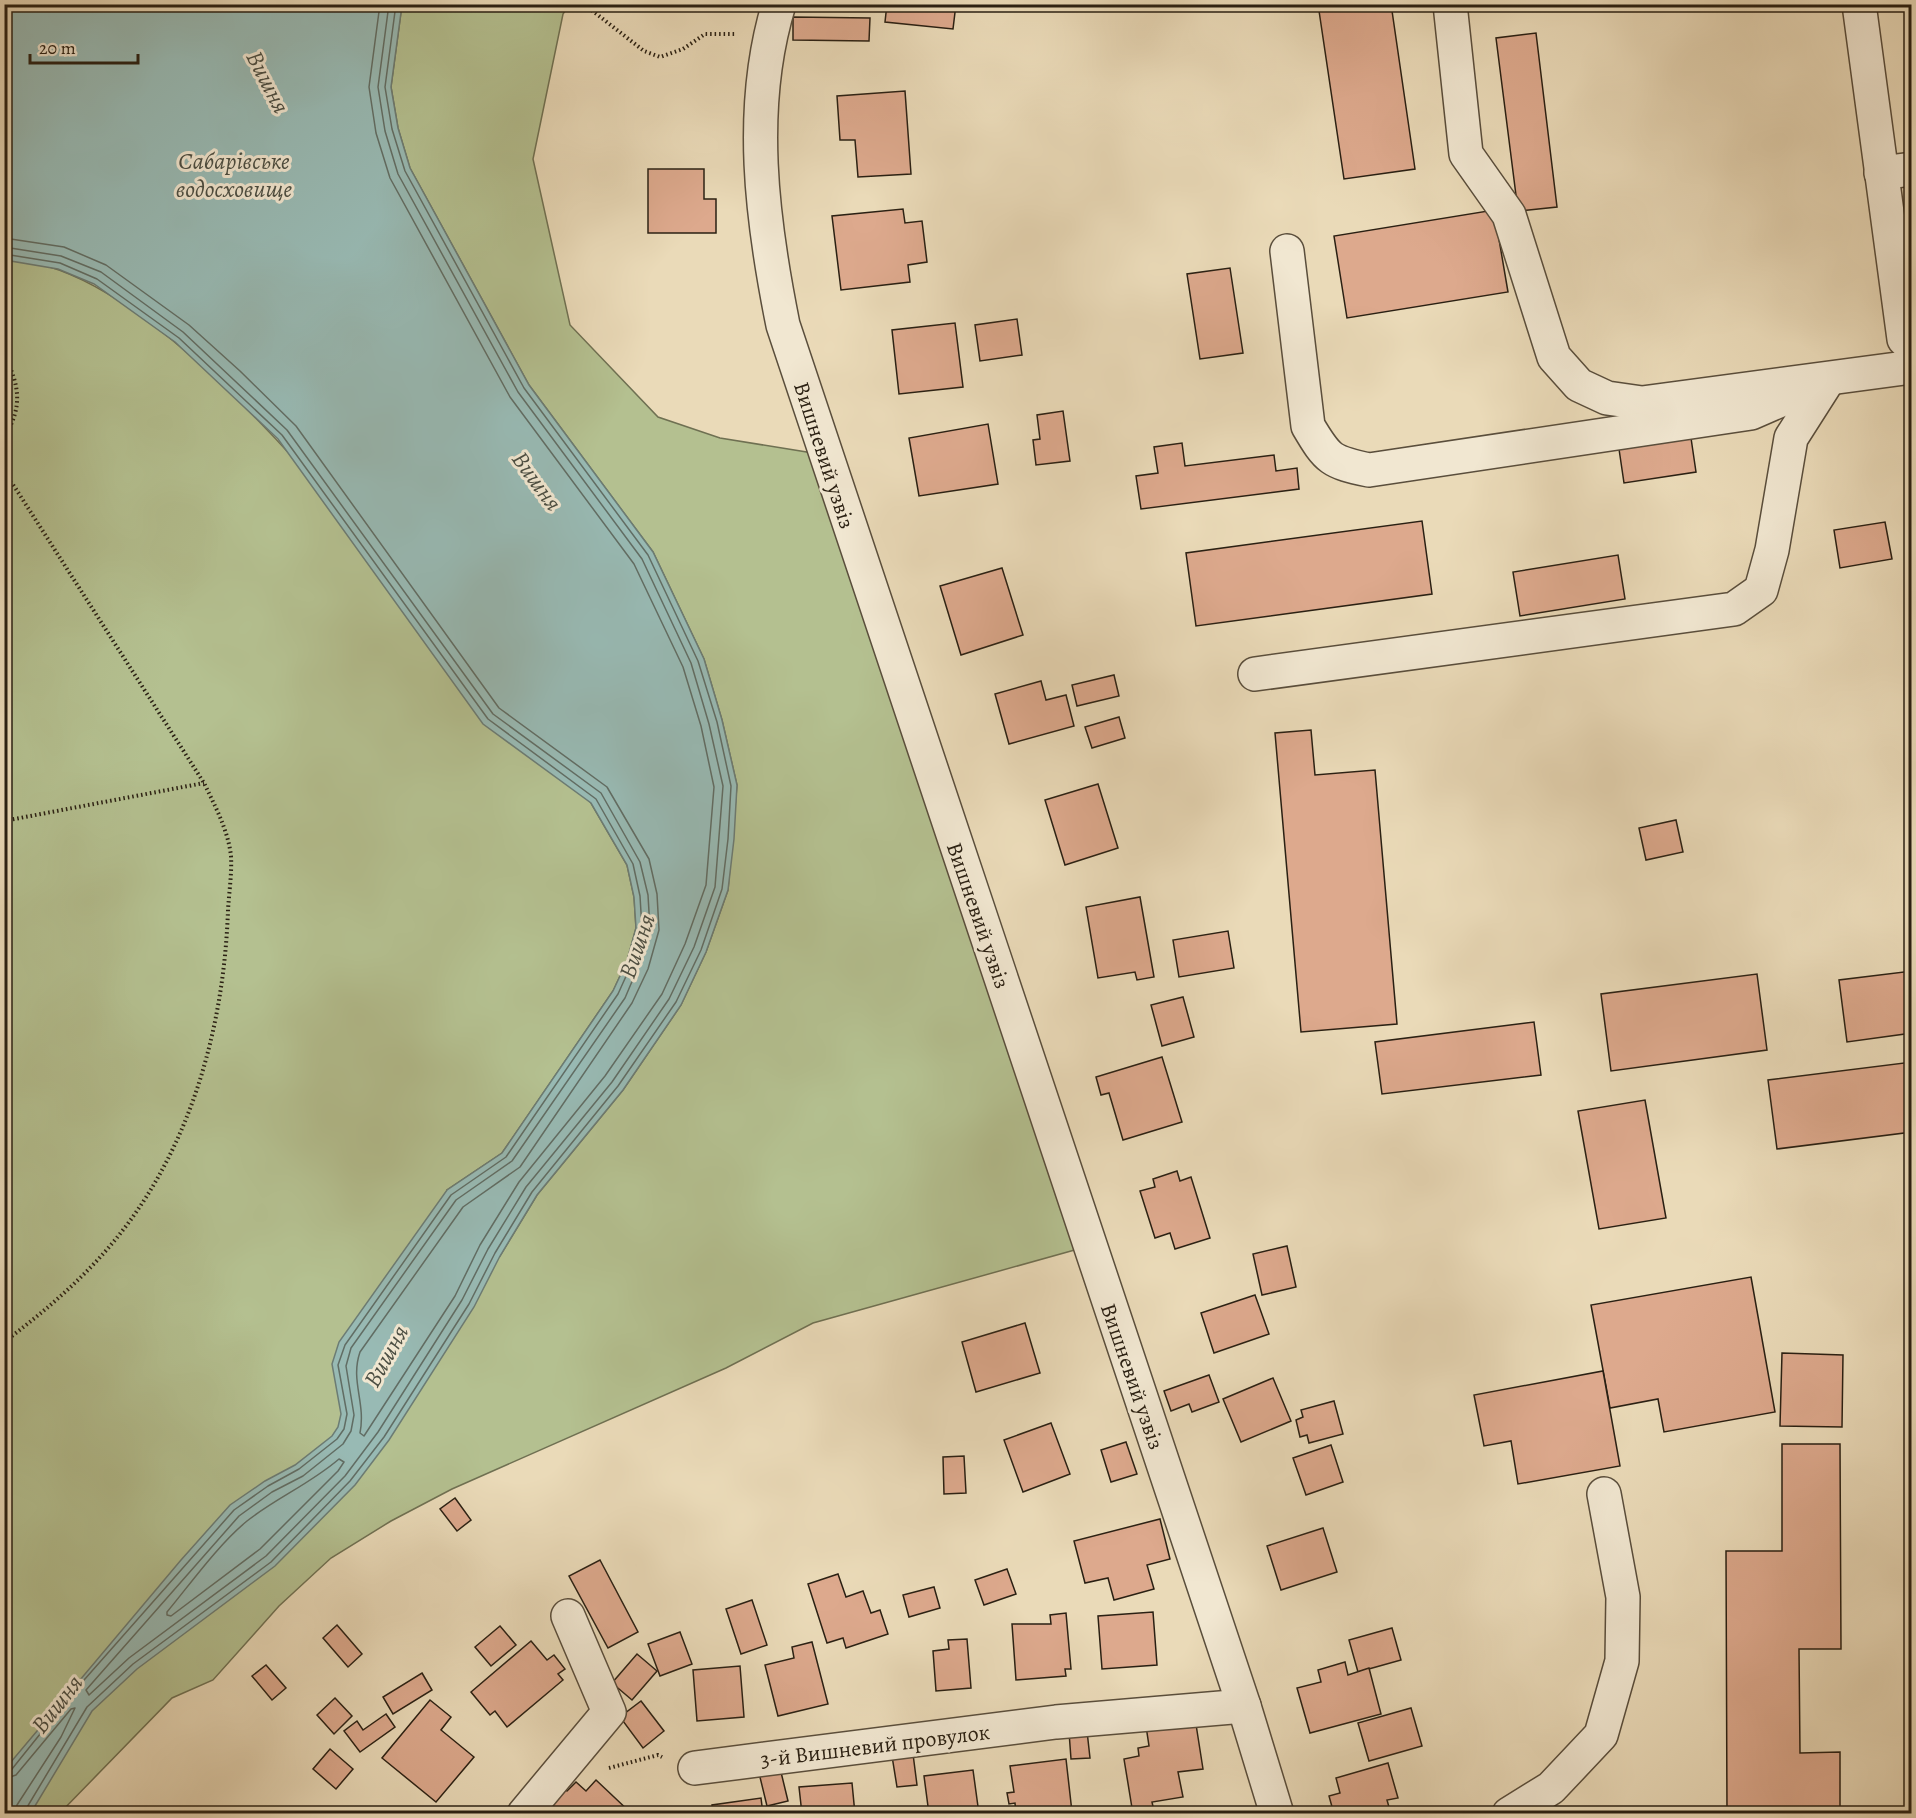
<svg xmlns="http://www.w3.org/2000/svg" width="1916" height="1818" viewBox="0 0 1916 1818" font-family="Alegreya,serif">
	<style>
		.green { fill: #b4c090; stroke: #6f7052; stroke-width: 1.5 }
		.water { fill: #98bab4; stroke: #6c7c74; stroke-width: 1.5 }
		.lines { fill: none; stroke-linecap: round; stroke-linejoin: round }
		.shore { stroke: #616d64; stroke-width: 1.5 }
		.building { fill: #dda98d; stroke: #2a2013; stroke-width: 1.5 }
		.minor-casing { stroke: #5a4e3c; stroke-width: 36 }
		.path { stroke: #2a2013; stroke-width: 4; stroke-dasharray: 1.5 3; stroke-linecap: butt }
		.minor { stroke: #f1e7d1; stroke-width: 33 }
		.labels { text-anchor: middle; stroke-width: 6; stroke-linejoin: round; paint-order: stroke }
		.street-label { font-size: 22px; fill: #2a2013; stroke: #f1e7d1 }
		.water-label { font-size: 24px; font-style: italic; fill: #4b4e43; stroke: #f1e7d1 }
	</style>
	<rect width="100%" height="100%" fill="#eadab8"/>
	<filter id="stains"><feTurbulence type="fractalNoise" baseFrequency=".00333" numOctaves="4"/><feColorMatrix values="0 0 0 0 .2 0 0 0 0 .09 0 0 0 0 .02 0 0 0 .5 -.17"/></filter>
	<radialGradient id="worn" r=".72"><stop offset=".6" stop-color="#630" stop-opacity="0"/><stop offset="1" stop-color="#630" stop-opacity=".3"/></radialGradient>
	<path class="green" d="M402,5H569L563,14L533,159L570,325L658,417L720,438L825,455L1089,1246L813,1323L726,1368L452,1489L391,1521L331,1558L279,1606L213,1680L172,1698L59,1814L4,1813V260C139,256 325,495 408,590C469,661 530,732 591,803L627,865L634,897L636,928L627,961L613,991L502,1153L447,1190L500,1256L537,1195L623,1090L681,1005L706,952L728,890L737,785L722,720L704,659L653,552L529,385L410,168L398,128L391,87Z"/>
	<path class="water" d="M5,4L402,5L391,87L398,128L410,168L529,385L653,552L704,659L722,720L737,785L734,839L728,890L706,952L681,1005L623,1090L537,1195L500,1256L474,1307L389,1440L355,1485L275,1566L137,1669L92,1711L35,1806L27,1814L5,1813V1769L181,1560L230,1505L265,1481L295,1465L332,1436L338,1427L341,1414L332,1364L339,1342L447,1190L502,1153L613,991L627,961L636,928L634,897L627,865L591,803L483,724L278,439L175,342L94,284L58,269L5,260Z"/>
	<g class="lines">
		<g class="shore">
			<path d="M4,238L64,247L106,265L189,325L240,371L296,426L499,708L607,787L649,859L657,894L659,930L648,969L632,1003L520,1167L463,1207L360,1352C350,1381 366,1402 360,1433L364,1436L455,1296L480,1245L519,1182L605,1076L662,994L685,944L706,885L714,787L701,726L683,667L634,564L510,397L390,178L376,133L369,87L380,4"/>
			<path d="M4,247L61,256L101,272L183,332L287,430L493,714L601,793L640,862L648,895L650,929L639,965L625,998L512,1161L456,1200L351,1348L346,1366L354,1415L351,1431L343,1444L303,1476L272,1492L239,1516L86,1690L89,1695L129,1658L266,1556L345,1476L378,1432L462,1300L488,1249L526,1187L612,1082L669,999L694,947L715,887L723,786L709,724L691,663L642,559L518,392L398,174L385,131L378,87L389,4"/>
			<path d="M4,254L60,263L97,279L179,338L282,435L488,719L596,799L633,864L640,896L642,929L632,963L618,994L506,1157L451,1195L345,1345L338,1365L347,1414L344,1429L337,1439L299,1469L268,1486L234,1510L77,1688L12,1769L4,1772"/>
			<path d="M339,1459L344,1462L338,1471L260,1549L171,1616L167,1615V1612C191,1583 218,1545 247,1521C276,1498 310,1484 339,1459Z"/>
			<path d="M4,1779L16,1775L71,1709L75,1708L61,1737L17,1805L16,1814"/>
			<path d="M23,1814L87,1707L133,1664L271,1562L350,1481L384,1437L469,1304L495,1253L532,1192L618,1086L676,1002L701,950L722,889L728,839L731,786L717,722L698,661L648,555L524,388L405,171L392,129L385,87L396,4"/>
		</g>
	</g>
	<g class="building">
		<path d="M887,4H956L953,29L885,22Z"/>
		<path d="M1318,4H1391L1415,169L1344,179Z"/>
		<path d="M793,17L870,18L869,41L793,40Z"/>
		<path d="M1536,33L1557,207L1518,211L1496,38Z"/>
		<path d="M905,91L911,174L858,177L855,140H840L837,96Z"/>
		<path d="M648,169H704V199H716V233H648Z"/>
		<path d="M903,209L905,223L922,221L927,262L908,265L910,282L841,290L832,216Z"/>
		<path d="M1494,210L1508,292L1347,318L1334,236Z"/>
		<path d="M1230,268L1243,353L1200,359L1187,274Z"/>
		<path d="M1017,319L1022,355L980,361L975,325Z"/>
		<path d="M955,323L963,387L899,394L892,330Z"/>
		<path d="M1063,411L1070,461L1036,465L1033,440L1040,439L1037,415Z"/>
		<path d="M988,424L998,484L919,496L909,438Z"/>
		<path d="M1691,438L1696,472L1624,483L1619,449Z"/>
		<path d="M1182,443L1185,466L1274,455L1276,471L1297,468L1299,489L1141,509L1136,476L1158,473L1154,447Z"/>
		<path d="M1422,521L1432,594L1196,626L1186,553Z"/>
		<path d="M1885,522L1892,559L1840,568L1834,530Z"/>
		<path d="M1618,555L1625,599L1520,616L1513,572Z"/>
		<path d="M1002,568L1023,635L961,655L940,586Z"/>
		<path d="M1114,675L1119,696L1077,706L1072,685Z"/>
		<path d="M1041,681L1046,700L1066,695L1074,726L1009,744L995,694Z"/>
		<path d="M1119,717L1125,738L1092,748L1085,727Z"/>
		<path d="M1311,730L1315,775L1375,770L1397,1024L1301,1032L1275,733Z"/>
		<path d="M1098,784L1118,848L1065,865L1045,800Z"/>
		<path d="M1676,820L1683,852L1646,860L1639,828Z"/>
		<path d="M1140,897L1154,977L1137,980L1135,972L1098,978L1086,907Z"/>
		<path d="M1228,931L1234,968L1179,977L1173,940Z"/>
		<path d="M1912,971V1033L1847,1042L1839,980Z"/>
		<path d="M1757,974L1767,1050L1611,1071L1601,994Z"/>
		<path d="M1183,997L1194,1037L1162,1046L1151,1005Z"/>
		<path d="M1534,1022L1541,1075L1382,1094L1375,1042Z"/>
		<path d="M1162,1057L1182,1122L1123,1140L1109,1093L1101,1095L1096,1077Z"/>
		<path d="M1912,1062V1132L1777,1149L1768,1080Z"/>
		<path d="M1645,1100L1666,1218L1599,1229L1578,1111Z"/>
		<path d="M1177,1171L1180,1181L1191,1177L1210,1238L1175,1249L1170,1233L1155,1238L1140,1191L1155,1187L1153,1179Z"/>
		<path d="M1287,1246L1296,1287L1262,1295L1253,1254Z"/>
		<path d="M1751,1277L1775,1412L1664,1432L1658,1399L1610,1408L1591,1305Z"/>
		<path d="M1255,1295L1269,1334L1214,1353L1201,1313Z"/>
		<path d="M1025,1323L1040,1373L976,1392L962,1342Z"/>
		<path d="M1782,1353L1843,1355L1842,1427L1780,1426Z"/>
		<path d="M1603,1371L1620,1466L1518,1484L1511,1441L1484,1446L1474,1395Z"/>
		<path d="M1209,1375L1219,1402L1192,1412L1189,1404L1171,1411L1164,1391Z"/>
		<path d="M1273,1378L1291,1421L1241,1442L1223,1399Z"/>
		<path d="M1334,1401L1343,1434L1309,1443L1307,1435L1300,1437L1296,1420L1303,1417L1301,1410Z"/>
		<path d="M1051,1423L1070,1474L1023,1492L1004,1440Z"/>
		<path d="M1126,1442L1137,1474L1111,1482L1101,1450Z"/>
		<path d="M1782,1444H1840L1841,1649H1799L1800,1753L1840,1752V1807L1795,1808V1814H1727L1726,1551H1782Z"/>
		<path d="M1331,1445L1343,1482L1306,1495L1293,1458Z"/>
		<path d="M964,1456L966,1493L944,1494L943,1457Z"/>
		<path d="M455,1498L471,1520L457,1531L440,1509Z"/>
		<path d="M1160,1519L1170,1559L1147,1565L1154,1589L1114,1600L1108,1578L1085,1583L1074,1541Z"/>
		<path d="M1323,1528L1337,1572L1281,1590L1267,1546Z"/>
		<path d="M600,1560L638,1632L608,1648L569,1576Z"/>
		<path d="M1007,1569L1016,1594L984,1605L975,1580Z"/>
		<path d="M838,1574L846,1597L863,1591L871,1613L880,1610L888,1634L846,1648L843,1638L827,1643L808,1584Z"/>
		<path d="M934,1587L940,1608L909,1617L903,1595Z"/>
		<path d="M752,1600L767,1645L741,1654L726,1609Z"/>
		<path d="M1153,1612L1157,1665L1102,1669L1098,1616Z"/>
		<path d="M1066,1613L1071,1669H1065L1066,1676L1016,1680L1012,1624H1051L1050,1615Z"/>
		<path d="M337,1625L362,1654L348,1667L323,1638Z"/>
		<path d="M500,1626L516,1645L491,1666L475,1647Z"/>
		<path d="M1392,1628L1401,1660L1358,1672L1349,1640Z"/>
		<path d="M680,1632L692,1664L660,1676L648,1644Z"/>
		<path d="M967,1639L971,1688L936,1691L933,1651L949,1649L948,1640Z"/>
		<path d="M531,1641L547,1660L554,1655L565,1669L558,1674L563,1680L507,1727L495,1711L490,1715L471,1692Z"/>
		<path d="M812,1642L828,1704L778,1716L765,1665L794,1658L792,1647Z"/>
		<path d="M637,1654L657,1671L632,1700L612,1683Z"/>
		<path d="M1345,1662L1348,1675L1369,1668L1381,1714L1310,1733L1297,1688L1321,1682L1318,1670Z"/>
		<path d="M266,1665L286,1688L272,1700L252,1676Z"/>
		<path d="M740,1666L744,1717L697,1721L693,1670Z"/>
		<path d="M422,1673L432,1690L393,1714L383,1697Z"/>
		<path d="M335,1698L352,1716L334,1734L317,1715Z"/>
		<path d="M430,1700L451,1717L441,1730L474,1757L436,1802L382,1758Z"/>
		<path d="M641,1701L664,1731L643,1748L620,1717Z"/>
		<path d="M1411,1708L1422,1746L1369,1761L1358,1723Z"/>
		<path d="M386,1714L395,1727L360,1752L344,1731L357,1721L363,1730Z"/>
		<path d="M1195,1718L1203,1769L1178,1772L1183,1797L1152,1802L1154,1811L1133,1814L1124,1759L1139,1756L1138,1748L1149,1746L1146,1726Z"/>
		<path d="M1087,1731L1090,1758L1071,1759L1069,1732Z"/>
		<path d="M330,1749L353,1769L336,1789L313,1769Z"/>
		<path d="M913,1754L917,1785L897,1787L892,1756Z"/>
		<path d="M1066,1759L1072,1812L1016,1814L1015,1803L1009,1804L1007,1793L1014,1792L1010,1766Z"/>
		<path d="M1388,1763L1398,1798L1387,1800L1391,1814H1334L1329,1796L1340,1793L1336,1778Z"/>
		<path d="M780,1768L788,1801L767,1806L759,1773Z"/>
		<path d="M973,1770L979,1814H929L924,1776Z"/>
		<path d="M596,1780L632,1814H551L544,1807L563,1787L567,1791L576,1782L586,1791Z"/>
		<path d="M852,1783L855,1814H802L799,1787Z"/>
		<path d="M761,1798L763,1814H713L712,1805Z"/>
		<path d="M1227,1807L1229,1814H1196Z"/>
	</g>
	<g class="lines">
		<defs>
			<g id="minor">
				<path d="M779,4C747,108 762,221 783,325L1244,1706L1277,1814"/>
				<path d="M1450,4L1466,154L1509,215L1554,357L1579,385L1607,398L1642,403L1912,367"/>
				<path d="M1859,4L1904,339L1912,347"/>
				<path d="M1881,173L1912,169"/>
				<path d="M1287,251L1308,426C1328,460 1331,462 1369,470L1751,413L1799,392"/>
				<path d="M1255,674L1734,609L1761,590L1772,550L1791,438L1828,380"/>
				<path d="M695,1768L1056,1722L1244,1706"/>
				<path d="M524,1814L609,1712L568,1616"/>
				<path d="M1509,1814L1551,1788L1601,1735L1622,1661L1623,1597L1604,1494"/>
			</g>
		</defs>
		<use href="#minor" class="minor-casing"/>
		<g class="path">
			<path d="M526,4L585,5L644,51L660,57L683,49L705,34H736"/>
			<path d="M4,354C20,387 23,406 4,438"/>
			<path d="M4,475L14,486L204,783C215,806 228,830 231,856C232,873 229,893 228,910C224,1027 191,1148 115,1240C83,1279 44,1312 4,1342"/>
			<path d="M4,821L204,783"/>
			<path d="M609,1768L658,1755L662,1757"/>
		</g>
		<use href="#minor" class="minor"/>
	</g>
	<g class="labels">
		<g class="street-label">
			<text transform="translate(825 455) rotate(72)" y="8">Вишневий узвіз</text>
			<text transform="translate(979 915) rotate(71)" y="8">Вишневий узвіз</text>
			<text transform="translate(1133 1376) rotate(71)" y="8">Вишневий узвіз</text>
			<text transform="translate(875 1745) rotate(-7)" y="8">3-й Вишневий провулок</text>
		</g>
		<g class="water-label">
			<text transform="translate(268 82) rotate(63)" y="8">Вишня</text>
			<text x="234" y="169">Сабарівське<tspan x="234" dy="28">водосховище</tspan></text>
			<text transform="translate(537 481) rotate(54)" y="8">Вишня</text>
			<text transform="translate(637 946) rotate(-71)" y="8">Вишня</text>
			<text transform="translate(386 1356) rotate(-61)" y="8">Вишня</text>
			<text transform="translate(57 1704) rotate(-52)" y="8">Вишня</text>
		</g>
	</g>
	<rect width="1916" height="1818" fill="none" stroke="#eadab8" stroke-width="24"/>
	<rect x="6" y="6" width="1904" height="1806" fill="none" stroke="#2a2013" stroke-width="3"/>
	<rect x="12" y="12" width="1892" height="1794" fill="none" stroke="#2a2013" stroke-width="1.5"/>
	<path d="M30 54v9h108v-9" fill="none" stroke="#2a2013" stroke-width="3"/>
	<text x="39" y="54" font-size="18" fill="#2a2013" stroke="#f1e7d1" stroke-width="4.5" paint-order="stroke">20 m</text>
	<rect width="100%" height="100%" filter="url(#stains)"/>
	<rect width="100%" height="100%" fill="url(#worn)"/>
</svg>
